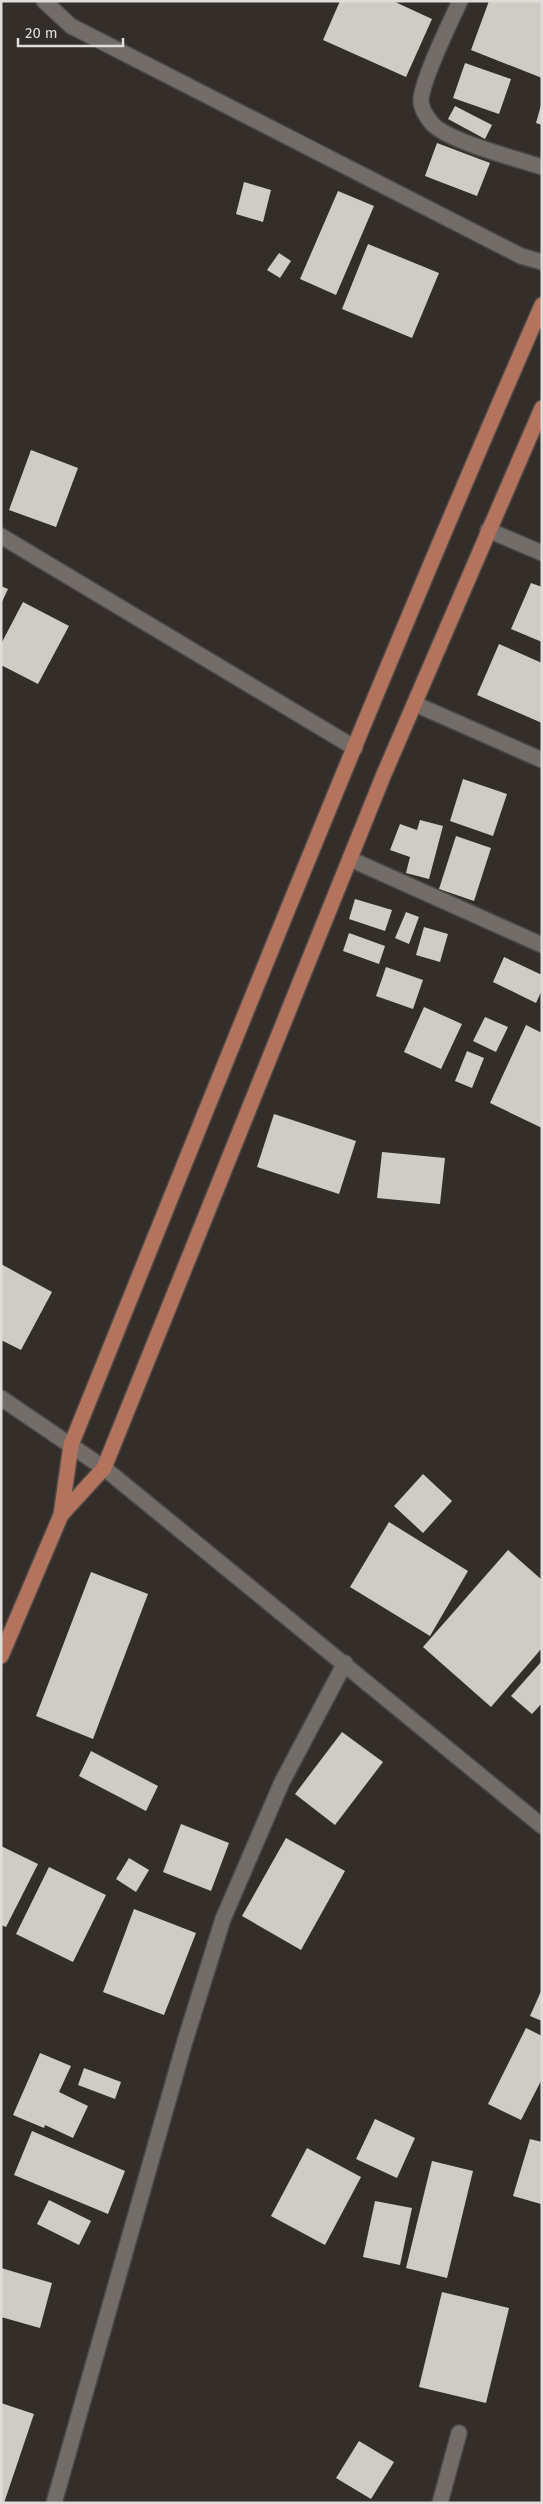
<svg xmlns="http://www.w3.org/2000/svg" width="543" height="2504" viewBox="0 0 543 2504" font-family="'Fira Sans',sans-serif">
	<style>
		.building { fill: #cfccc5 }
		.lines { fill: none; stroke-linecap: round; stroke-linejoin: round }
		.minor-casing { stroke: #4e4947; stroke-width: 18 }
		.major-casing { stroke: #4e4947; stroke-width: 18 }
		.minor { stroke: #726d68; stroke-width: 15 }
		.major { stroke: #b3735c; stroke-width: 15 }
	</style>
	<rect width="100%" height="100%" fill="#332e2a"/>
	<g class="building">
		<path d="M340,1H393L432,19L406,77L323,40Z"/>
		<path d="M489,1H542V78L471,50Z"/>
		<path d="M465,63L511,79L499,114L453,98Z"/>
		<path d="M541,105H542V125L536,123Z"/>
		<path d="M455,106L492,125L485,139L448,119Z"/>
		<path d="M437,143L490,163L477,196L425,176Z"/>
		<path d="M244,182L271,190L263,222L236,214Z"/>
		<path d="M338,191L374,206L336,295L300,279Z"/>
		<path d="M368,244L439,273L412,338L342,309Z"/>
		<path d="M279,253L291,261L280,278L267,270Z"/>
		<path d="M31,450L78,468L56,527L9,510Z"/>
		<path d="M531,583L542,587V642L511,629Z"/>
		<path d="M1,586L8,589L1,604Z"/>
		<path d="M23,602L69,626L38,684L1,665V644Z"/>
		<path d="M499,644L542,663V723L477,695Z"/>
		<path d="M463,779L507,794L493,836L450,821Z"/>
		<path d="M420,820L443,826L429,879L406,873L410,857L390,850L400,824L417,830Z"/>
		<path d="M456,836L491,848L474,901L439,889Z"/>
		<path d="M355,899L392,910L385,931L349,919Z"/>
		<path d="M406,912L419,917L409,944L395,938Z"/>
		<path d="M424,927L448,934L440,962L416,955Z"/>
		<path d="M349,933L385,946L379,964L343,951Z"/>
		<path d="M504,957L542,975V990L536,1003L493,982Z"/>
		<path d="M386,967L423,980L413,1009L376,996Z"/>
		<path d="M424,1007L462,1024L441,1069L404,1052Z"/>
		<path d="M485,1017L508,1027L496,1052L473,1041Z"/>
		<path d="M526,1025L542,1033V1128L490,1103Z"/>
		<path d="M467,1051L484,1058L472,1088L455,1081Z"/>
		<path d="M274,1114L356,1141L339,1194L257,1167Z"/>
		<path d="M382,1152L445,1158L440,1204L377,1198Z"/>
		<path d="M1,1264L52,1292L21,1350L1,1340Z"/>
		<path d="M423,1474L452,1501L423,1533L394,1506Z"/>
		<path d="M389,1522L468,1571L430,1636L350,1587Z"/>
		<path d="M508,1550L542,1580V1648L491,1707L423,1647Z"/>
		<path d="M91,1572L148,1594L93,1739L36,1716Z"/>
		<path d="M542,1661V1703L532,1714L511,1696Z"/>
		<path d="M342,1732L383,1762L335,1825L295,1794Z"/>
		<path d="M91,1751L158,1786L146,1811L79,1776Z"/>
		<path d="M181,1824L229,1843L211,1891L163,1872Z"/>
		<path d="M286,1838L345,1871L301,1950L242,1916Z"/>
		<path d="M1,1846L38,1864L6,1927L1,1925Z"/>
		<path d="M129,1858L149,1870L136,1892L116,1879Z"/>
		<path d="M49,1867L106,1895L73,1962L16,1934Z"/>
		<path d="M134,1909L196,1933L164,2015L103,1992Z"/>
		<path d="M542,1989V2021L530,2016Z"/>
		<path d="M526,2028L542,2036V2079L521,2120L488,2104Z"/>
		<path d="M40,2053L71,2066L59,2092L88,2106L73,2138L45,2125L44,2128L13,2115Z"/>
		<path d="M84,2068L121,2082L115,2099L78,2085Z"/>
		<path d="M375,2119L415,2138L397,2178L356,2159Z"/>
		<path d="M32,2131L125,2171L108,2214L14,2175Z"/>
		<path d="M530,2139L542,2142L541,2204L513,2196Z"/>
		<path d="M307,2148L361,2177L325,2245L271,2216Z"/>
		<path d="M432,2161L473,2171L447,2278L406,2268Z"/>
		<path d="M49,2200L91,2221L79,2245L37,2224Z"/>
		<path d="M375,2201L412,2208L400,2265L363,2257Z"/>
		<path d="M1,2268L52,2283L40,2328L1,2317Z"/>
		<path d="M442,2292L509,2308L486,2403L419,2387Z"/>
		<path d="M1,2403L34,2414L4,2503H1Z"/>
		<path d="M359,2441L394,2462L371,2499L336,2478Z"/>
	</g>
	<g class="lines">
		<defs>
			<g id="minor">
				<path d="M44,1L71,26L521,256L542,262"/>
				<path d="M460,1C451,21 420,83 421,102C422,111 430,123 437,128C459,144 514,158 542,167"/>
				<path d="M488,530L542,553"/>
				<path d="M1,536L355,748"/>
				<path d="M415,704L542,760"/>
				<path d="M350,859L542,945"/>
				<path d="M1,1398L104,1468L542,1826"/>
				<path d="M54,2503L185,2041L223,1919L282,1782L345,1663"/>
				<path d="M440,2503L459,2433"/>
			</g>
			<g id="major">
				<path d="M61,1515L104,1468L384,774L542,408"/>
				<path d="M1,1656L61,1515L71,1445C225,1064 377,682 542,305"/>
			</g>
		</defs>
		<use href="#minor" class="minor-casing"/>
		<use href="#major" class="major-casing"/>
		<use href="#minor" class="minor"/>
		<use href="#major" class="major"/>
	</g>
	<rect width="543" height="2504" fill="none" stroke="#dfdcda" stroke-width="5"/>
	<path d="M18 38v8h105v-8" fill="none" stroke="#dfdcda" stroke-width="2.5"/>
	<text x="25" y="38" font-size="15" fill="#dfdcda" stroke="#332e2a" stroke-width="4" paint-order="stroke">20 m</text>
</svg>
